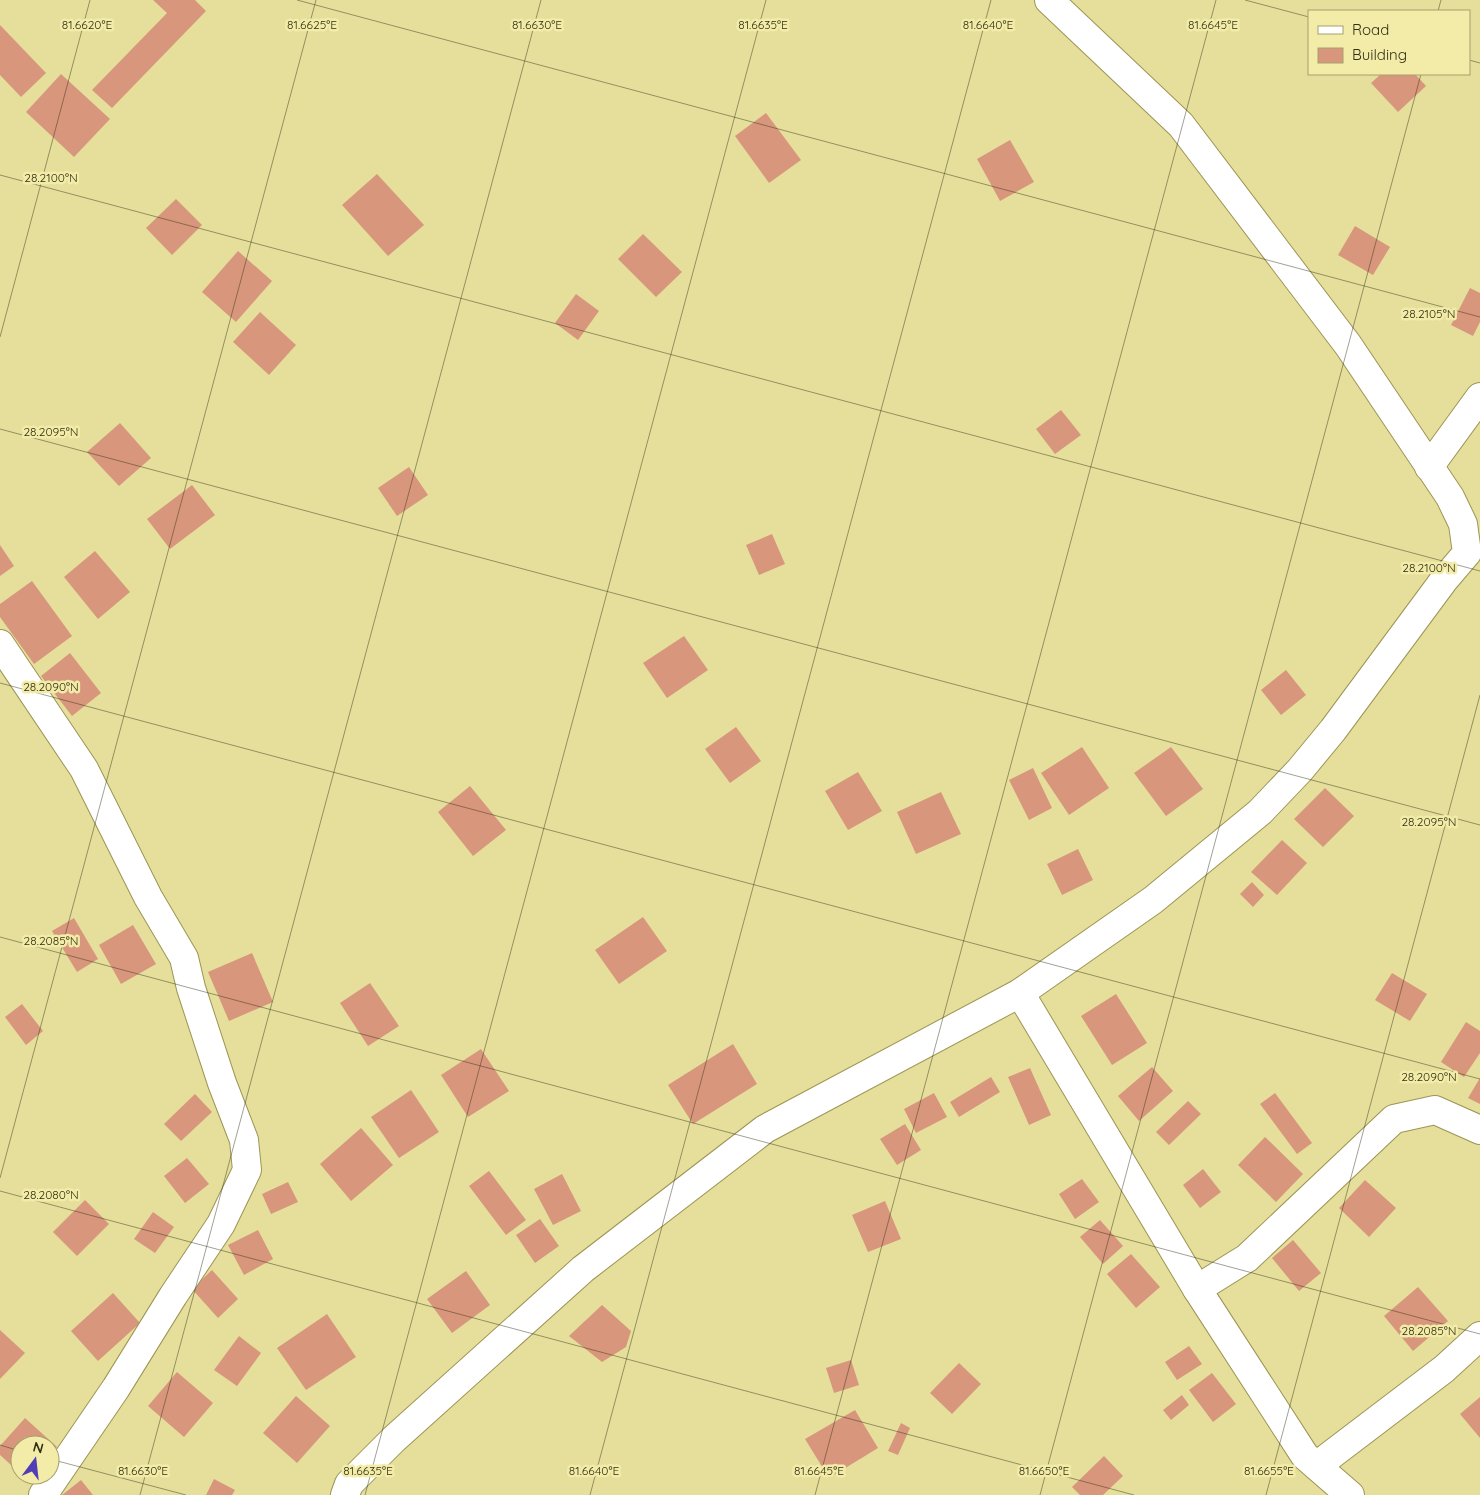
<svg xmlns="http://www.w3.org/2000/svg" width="1480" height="1495" viewBox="0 0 1480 1495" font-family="Quicksand,sans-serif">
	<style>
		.building { fill: #d8977c }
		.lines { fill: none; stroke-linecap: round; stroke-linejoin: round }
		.minor-casing { stroke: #9c9554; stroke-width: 30 }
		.minor { stroke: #fff; stroke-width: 28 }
		.ticks { fill: none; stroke: #312e13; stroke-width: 1; stroke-opacity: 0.45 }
		.ticks-label { font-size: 12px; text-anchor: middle; fill: #312e13; stroke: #f2eca8; stroke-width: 5; stroke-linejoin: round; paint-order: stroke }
	</style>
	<rect width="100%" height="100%" fill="#e5df9b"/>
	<g class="building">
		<path d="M153,0H195L206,11L112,108L92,90L167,13Z"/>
		<path d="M0,25L46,73L21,97L0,75Z"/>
		<path d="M61,74L110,119L74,157L26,112Z"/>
		<path d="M1381,74H1415L1426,86L1398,112L1371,83Z"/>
		<path d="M766,113L801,160L769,183L735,136Z"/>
		<path d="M1010,140L1034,182L1000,201L977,159Z"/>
		<path d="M377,174L424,225L388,256L342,205Z"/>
		<path d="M176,199L202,225L172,255L146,228Z"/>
		<path d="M1355,226L1390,247L1373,275L1338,255Z"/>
		<path d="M643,234L682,272L656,297L618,259Z"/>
		<path d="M238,251L272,281L236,322L202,292Z"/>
		<path d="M1470,288L1480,293V322L1473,336L1451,325Z"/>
		<path d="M576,294L599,311L578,340L555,323Z"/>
		<path d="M260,312L296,345L269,375L233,342Z"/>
		<path d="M1061,410L1081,435L1055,454L1036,429Z"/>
		<path d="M120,423L151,458L119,486L87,452Z"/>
		<path d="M409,467L428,495L397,516L378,488Z"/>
		<path d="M192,485L215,515L170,549L147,519Z"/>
		<path d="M772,534L785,564L759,575L746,545Z"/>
		<path d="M0,545L14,566L0,576Z"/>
		<path d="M95,551L130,592L98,619L64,577Z"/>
		<path d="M32,581L72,636L34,664L0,617V604Z"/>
		<path d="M684,636L708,670L667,698L643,663Z"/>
		<path d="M70,653L101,693L72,716L41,676Z"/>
		<path d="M1286,670L1306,695L1281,715L1261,690Z"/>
		<path d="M736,727L761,761L730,783L705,749Z"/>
		<path d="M1082,747L1109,788L1069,815L1041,773Z"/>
		<path d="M1171,747L1203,789L1166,816L1134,773Z"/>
		<path d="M1033,768L1052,808L1029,820L1009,780Z"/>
		<path d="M858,772L882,811L848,830L825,791Z"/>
		<path d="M470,786L506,830L473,856L438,812Z"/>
		<path d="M1325,788L1354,816L1323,847L1294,819Z"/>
		<path d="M941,792L961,834L916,854L897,812Z"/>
		<path d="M1282,840L1307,863L1277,895L1251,872Z"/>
		<path d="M1078,849L1093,880L1062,895L1047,864Z"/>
		<path d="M1252,882L1264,895L1253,907L1240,894Z"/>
		<path d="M643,917L667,951L619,984L595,950Z"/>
		<path d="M74,918L98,959L77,972L52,931Z"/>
		<path d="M133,925L156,964L121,984L99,945Z"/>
		<path d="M252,953L273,1002L229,1021L208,972Z"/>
		<path d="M1392,973L1427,994L1410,1021L1375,1000Z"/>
		<path d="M370,983L399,1026L368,1046L340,1003Z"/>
		<path d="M1116,994L1147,1043L1112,1065L1081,1016Z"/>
		<path d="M22,1004L43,1031L26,1045L5,1017Z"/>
		<path d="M1466,1022L1480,1031V1053L1464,1077L1441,1062Z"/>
		<path d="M733,1044L757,1084L693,1124L668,1085Z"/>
		<path d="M481,1049L509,1091L468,1117L441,1075Z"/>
		<path d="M1152,1067L1173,1091L1139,1121L1118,1096Z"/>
		<path d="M1030,1068L1051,1115L1029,1125L1008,1077Z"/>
		<path d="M991,1077L1000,1092L959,1117L950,1102Z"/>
		<path d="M1480,1078V1104L1468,1098Z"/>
		<path d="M411,1090L439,1132L399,1158L371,1117Z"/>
		<path d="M934,1093L947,1117L916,1133L904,1109Z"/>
		<path d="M1275,1093L1312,1143L1297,1154L1260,1104Z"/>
		<path d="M195,1094L212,1112L181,1141L164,1124Z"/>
		<path d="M1188,1101L1201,1114L1169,1145L1156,1132Z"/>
		<path d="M905,1124L921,1150L897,1165L880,1139Z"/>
		<path d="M361,1128L393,1165L351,1201L320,1164Z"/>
		<path d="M1265,1137L1303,1174L1276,1202L1238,1165Z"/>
		<path d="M187,1158L209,1184L185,1203L164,1176Z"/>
		<path d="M1203,1169L1221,1192L1200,1208L1183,1185Z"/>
		<path d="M489,1171L526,1220L506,1235L469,1186Z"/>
		<path d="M562,1174L581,1211L553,1225L534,1189Z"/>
		<path d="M1082,1179L1099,1202L1075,1219L1059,1194Z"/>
		<path d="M1365,1180L1396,1208L1369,1237L1339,1208Z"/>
		<path d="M288,1182L298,1202L271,1214L262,1194Z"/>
		<path d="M85,1200L109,1224L77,1256L53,1232Z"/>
		<path d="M885,1201L901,1239L868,1252L852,1215Z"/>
		<path d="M153,1212L174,1227L155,1253L134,1239Z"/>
		<path d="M540,1219L559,1246L535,1263L516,1235Z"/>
		<path d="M1100,1220L1123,1246L1103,1264L1080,1237Z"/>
		<path d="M258,1230L273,1259L244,1275L228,1245Z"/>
		<path d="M1293,1240L1321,1273L1299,1291L1272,1258Z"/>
		<path d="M1131,1254L1160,1287L1136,1308L1107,1274Z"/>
		<path d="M212,1270L238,1299L218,1318L192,1289Z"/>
		<path d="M466,1271L490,1305L452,1333L427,1299Z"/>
		<path d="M1418,1287L1448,1321L1413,1351L1384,1316Z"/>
		<path d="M113,1293L140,1323L98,1361L71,1331Z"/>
		<path d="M602,1305L631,1331L626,1347L602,1362L569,1336Z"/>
		<path d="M327,1314L356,1357L306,1390L277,1348Z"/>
		<path d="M0,1330L25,1353L0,1379Z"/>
		<path d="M239,1336L261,1353L237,1386L214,1370Z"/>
		<path d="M1189,1346L1202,1364L1177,1380L1165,1362Z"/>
		<path d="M851,1360L859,1385L834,1393L826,1368Z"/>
		<path d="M959,1363L981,1384L952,1414L930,1393Z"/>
		<path d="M177,1372L213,1403L184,1437L148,1406Z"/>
		<path d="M1212,1373L1236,1404L1213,1422L1189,1390Z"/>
		<path d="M1182,1395L1189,1405L1171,1420L1163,1410Z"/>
		<path d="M296,1396L330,1426L297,1463L263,1433Z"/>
		<path d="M1480,1397V1438L1460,1414Z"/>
		<path d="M855,1410L878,1448L829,1478L805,1439Z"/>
		<path d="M25,1418L57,1447L50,1455V1445H20V1473L0,1455V1446Z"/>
		<path d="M901,1423L910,1428L898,1455L888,1451Z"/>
		<path d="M1104,1456L1123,1476L1103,1495H1080L1072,1487Z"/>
		<path d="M22,1475H32L27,1480Z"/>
		<path d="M214,1479L235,1490L232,1495H206Z"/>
		<path d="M81,1480L93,1495H62Z"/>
	</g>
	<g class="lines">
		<defs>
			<g id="minor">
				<path d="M1429,467L1480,397"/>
				<path d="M0,644L84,769L148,897L184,958L191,988L222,1083L244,1140L247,1170L221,1224L173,1296L116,1388L43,1495"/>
				<path d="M1020,993L1197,1289L1305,1456L1350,1495"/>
				<path d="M1197,1289L1247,1258L1394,1119L1435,1110L1480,1130"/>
				<path d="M1316,1465L1327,1458L1444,1369L1480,1336"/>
				<path d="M345,1495L349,1484L394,1439L583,1269L765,1129L1020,993L1153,900L1260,812L1300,770L1333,730L1444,580L1467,553L1463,524L1450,497L1348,345L1181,125L1049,0"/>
			</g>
		</defs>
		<use href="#minor" class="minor-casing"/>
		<use href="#minor" class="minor"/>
	</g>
	<path class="ticks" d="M297,0L1480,317M1245,0L1309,17M1438,11L1441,0M1469,60L1480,63M0,175L1480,571M0,337L90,0M0,429L1480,825M0,683L1480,1079M0,937L1480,1334M0,1178L316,0M0,1191L1134,1495M0,1445L20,1451M50,1459L186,1495M140,1495L541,0M365,1495L766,0M590,1495L991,0M815,1495L1216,0M1040,1495L1421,74M1266,1495L1480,695"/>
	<g class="ticks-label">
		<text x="87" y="29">81.6620°E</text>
		<text x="312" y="29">81.6625°E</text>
		<text x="537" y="29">81.6630°E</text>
		<text x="763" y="29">81.6635°E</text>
		<text x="988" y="29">81.6640°E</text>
		<text x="1213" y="29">81.6645°E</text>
		<text x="51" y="182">28.2100°N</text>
		<text x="1429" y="318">28.2105°N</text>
		<text x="51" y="436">28.2095°N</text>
		<text x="1429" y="572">28.2100°N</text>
		<text x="51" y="691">28.2090°N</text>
		<text x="1429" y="826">28.2095°N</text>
		<text x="51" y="945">28.2085°N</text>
		<text x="1429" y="1081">28.2090°N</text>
		<text x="51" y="1199">28.2080°N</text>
		<text x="1429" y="1335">28.2085°N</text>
		<text x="143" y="1475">81.6630°E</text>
		<text x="368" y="1475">81.6635°E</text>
		<text x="594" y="1475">81.6640°E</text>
		<text x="819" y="1475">81.6645°E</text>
		<text x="1044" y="1475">81.6650°E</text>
		<text x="1269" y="1475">81.6655°E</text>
	</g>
	<rect x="1308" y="10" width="162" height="65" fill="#f2eca8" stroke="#a5a06c"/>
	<rect x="1318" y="26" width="25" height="8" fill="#ffffff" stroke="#a5a06c"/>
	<text x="1352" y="35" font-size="15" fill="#312e13">Road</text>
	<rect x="1318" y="48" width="25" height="15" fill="#d8977c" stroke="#a5a06c"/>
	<text x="1352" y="60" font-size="15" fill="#312e13">Building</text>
	<g transform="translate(35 1460) rotate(15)"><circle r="24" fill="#f2eca8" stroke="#a5a06c"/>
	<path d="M0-4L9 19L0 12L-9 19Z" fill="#503eb5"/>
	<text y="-8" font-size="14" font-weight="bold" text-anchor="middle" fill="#312e13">N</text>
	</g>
</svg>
